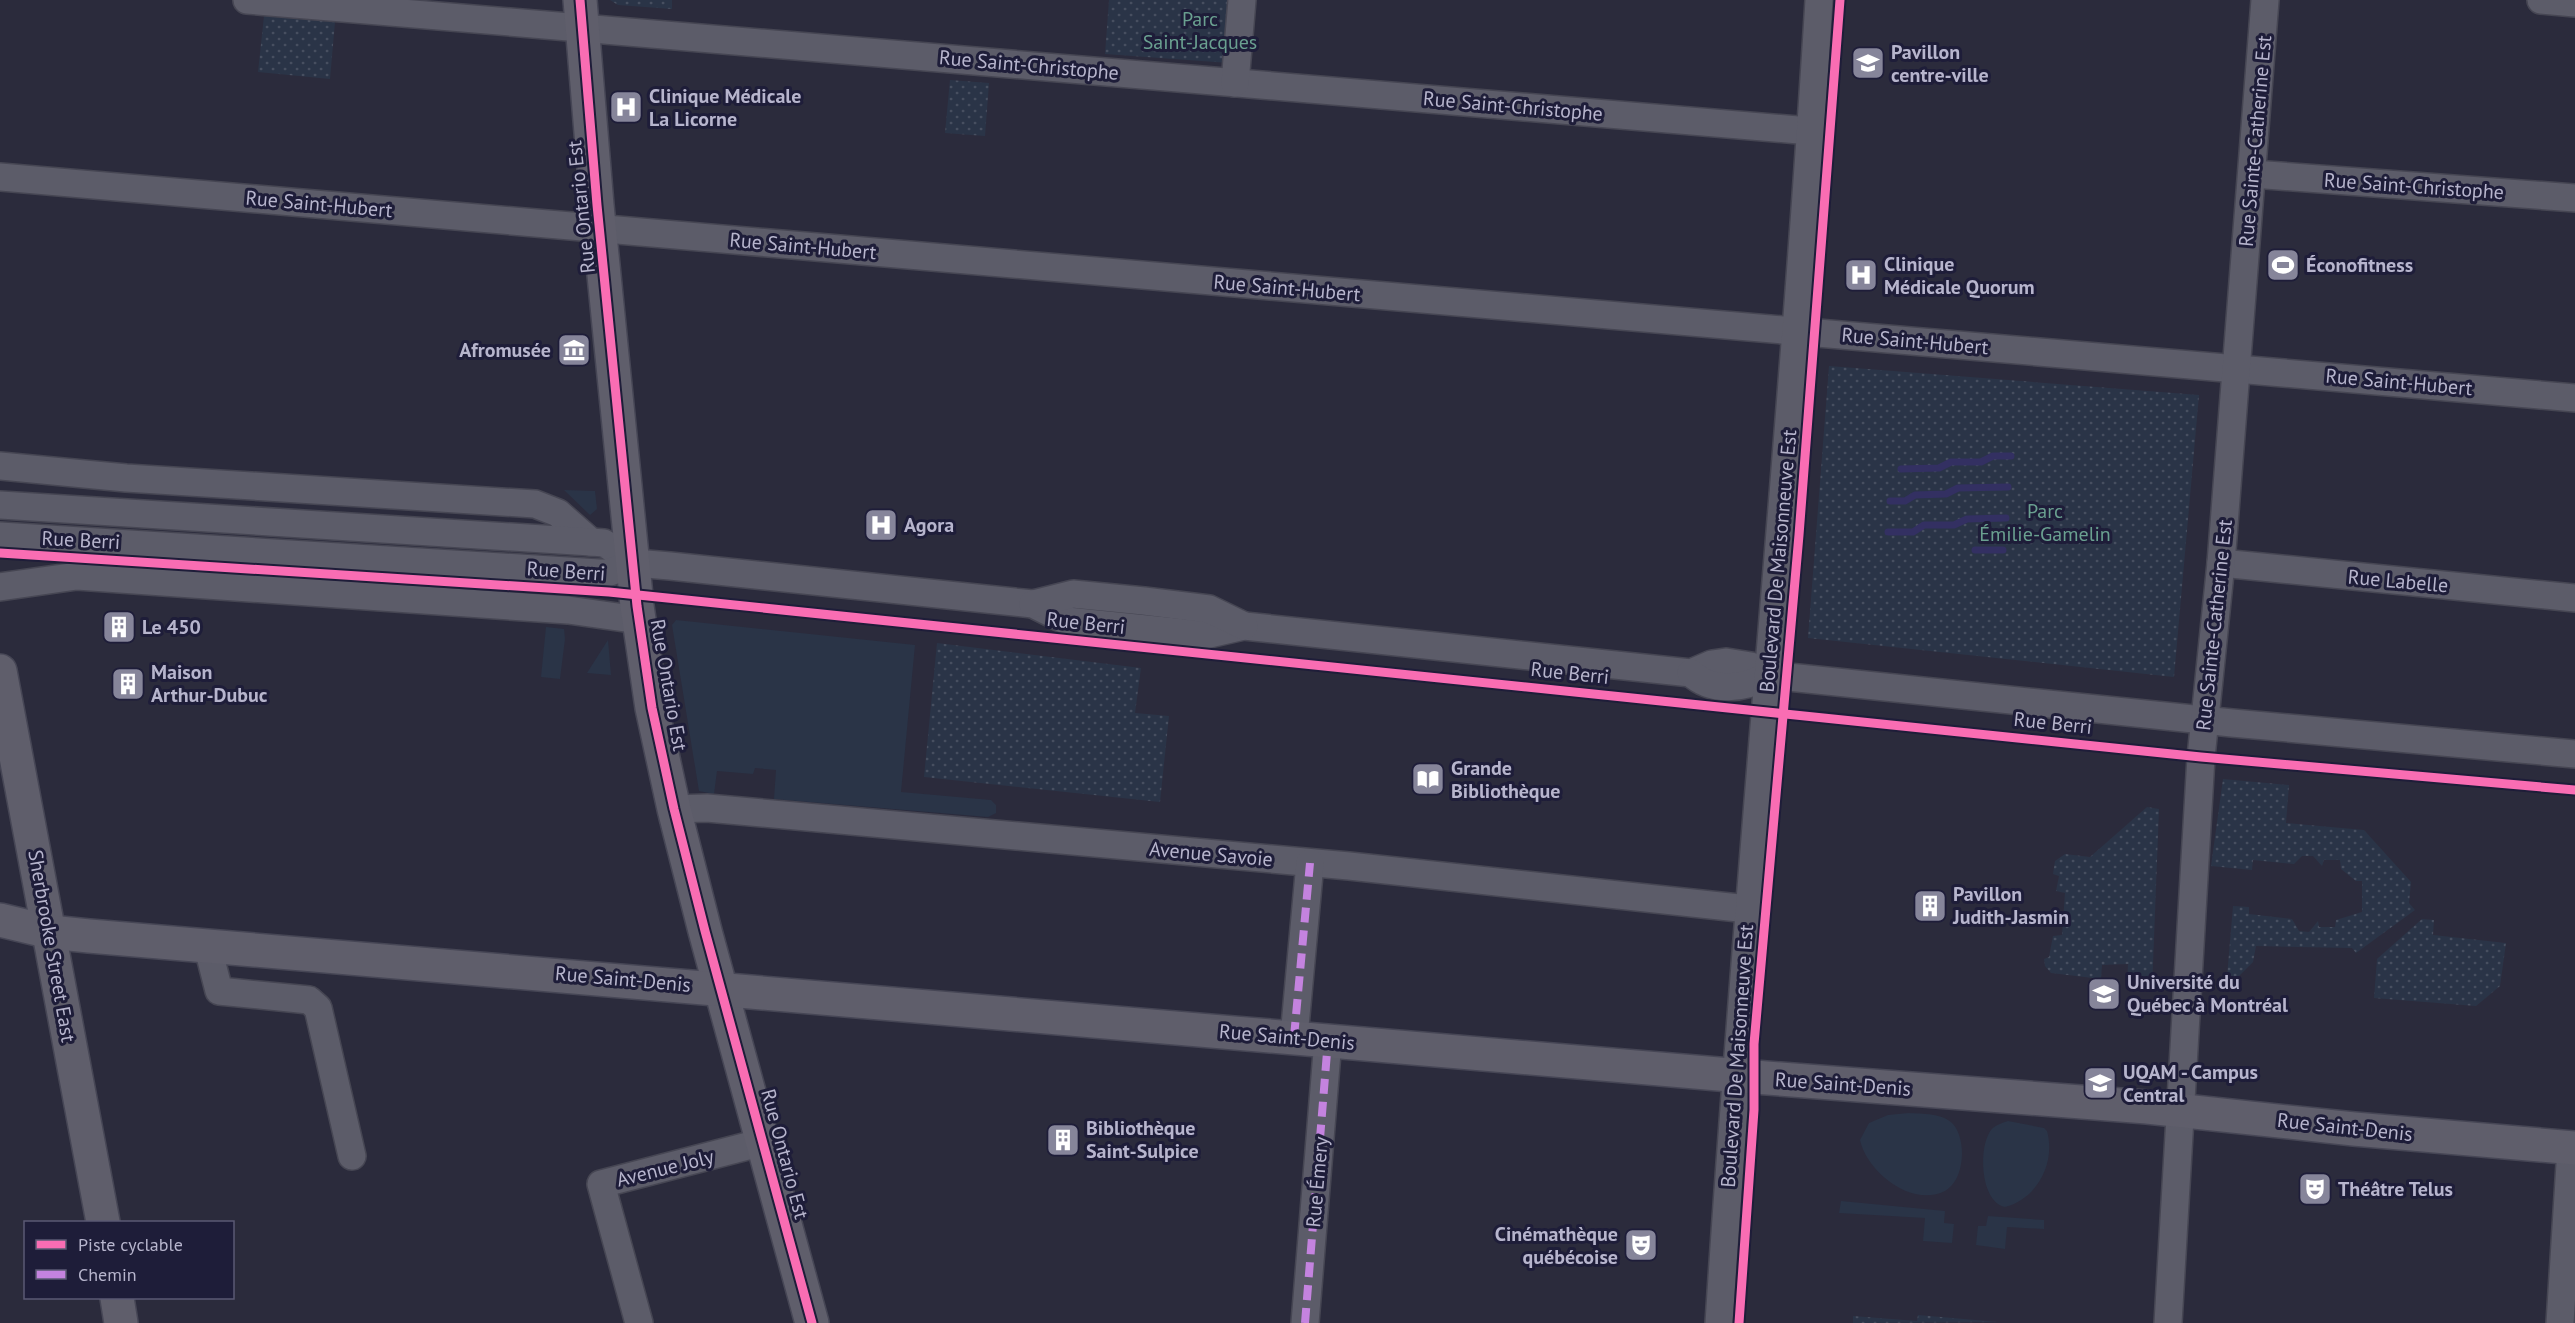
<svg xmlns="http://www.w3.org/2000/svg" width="2575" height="1323" viewBox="0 0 2575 1323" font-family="'PT Sans',sans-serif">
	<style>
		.grass { fill: #2a3447 }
		.park { fill: url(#park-dots) }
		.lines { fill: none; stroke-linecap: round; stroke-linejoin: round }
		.stream { stroke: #333062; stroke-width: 7 }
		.minor-casing { stroke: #464653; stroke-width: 30 }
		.major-casing { stroke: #464655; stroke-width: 36 }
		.minor { stroke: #5c5c69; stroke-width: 27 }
		.major { stroke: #5f5e6b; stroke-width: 33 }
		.quiet { stroke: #c483df; stroke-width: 8; stroke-dasharray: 15 8; stroke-linecap: butt }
		.cycleway-casing { stroke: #1e1d39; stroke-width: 13 }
		.cycleway { stroke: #f96db3; stroke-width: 9 }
		.labels { text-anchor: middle; stroke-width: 6; stroke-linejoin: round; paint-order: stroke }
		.park-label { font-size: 20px; fill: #6aa090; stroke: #1e1d39 }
		.poi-label { font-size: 20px; font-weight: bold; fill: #b7b5cd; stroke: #1e1d39; text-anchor: start }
		.street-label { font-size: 20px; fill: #b7b5cd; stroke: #1e1d39 }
	</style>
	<defs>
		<pattern id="park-dots" width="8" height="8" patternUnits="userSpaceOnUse" patternTransform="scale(1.5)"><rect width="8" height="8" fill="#2a3447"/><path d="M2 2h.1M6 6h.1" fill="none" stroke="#474f60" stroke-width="1.8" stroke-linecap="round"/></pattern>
	</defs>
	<rect width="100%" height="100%" fill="#2b2b3c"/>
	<g class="grass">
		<path d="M564,490L595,491L597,509L590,515Z"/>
		<path d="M676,620L915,645L901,792L991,800L996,805V813L988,817L774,799L776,770L755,768L753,774L717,771L714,794L699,791L672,625Z"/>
		<path d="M546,627L564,629L565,639L560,679L541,677Z"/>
		<path d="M608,640L611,675L587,673Z"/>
		<path d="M1909,1113C1922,1114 1943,1113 1953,1124C1967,1140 1965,1180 1945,1191C1912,1208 1867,1172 1860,1140L1869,1123L1888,1115Z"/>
		<path d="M2008,1121L2044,1128L2047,1131C2056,1163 2037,1199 2005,1207C1980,1202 1978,1147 1991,1130C1995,1125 2002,1123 2008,1121Z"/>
		<path d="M1841,1201L1945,1211L1944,1223L1954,1224L1952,1243L1923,1241L1925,1218L1839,1213Z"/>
		<path d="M1988,1216L2044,1220V1229L2007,1227L2005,1249L1976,1245L1978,1226H1986Z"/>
	</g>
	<g class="park">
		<path d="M610,0H672V9L618,5Z"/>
		<path d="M1109,0H1234L1229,63L1105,54Z"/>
		<path d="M264,16L335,22L330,79L258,72Z"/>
		<path d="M950,80L989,83L985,136L945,133Z"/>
		<path d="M1829,366L2199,395L2174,677L1808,638Z"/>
		<path d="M937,643L1141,668L1135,713L1169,716L1160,802L924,777Z"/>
		<path d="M2223,779L2289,785L2286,823L2364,830L2411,882L2409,903L2415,910L2356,953L2352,948L2256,946L2253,962L2226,989L2233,906L2249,907V914L2292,919L2299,931L2309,932L2318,921L2319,927H2335L2336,920L2362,912V881H2356L2341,869L2340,860H2324L2322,866L2313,856H2302L2294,864L2253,860L2252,870L2211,866Z"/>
		<path d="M2147,807L2159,809L2152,990L2127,989L2128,964L2102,965L2101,979L2051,973L2045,966L2044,959L2049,957L2053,936L2062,935L2065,893L2056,891L2059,876L2053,874L2055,861L2065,854L2090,857Z"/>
		<path d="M2422,919L2434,920L2433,935L2506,943L2500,986L2476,1006L2374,998L2377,959Z"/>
		<path d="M1918,1315L1998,1322L1853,1323V1316L1917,1321Z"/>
	</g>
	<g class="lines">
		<g class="stream">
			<path d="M1901,469L1939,468L1951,462H1981L1993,456H2011"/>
			<path d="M1890,501H1905L1915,495L1946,494L1958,488L2008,487"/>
			<path d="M1888,532H1913L1924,525H1954L1967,519L2006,518"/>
			<path d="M1975,550H2003"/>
		</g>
		<defs>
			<g id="minor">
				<path d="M247,0L1810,131"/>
				<path d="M2541,0L2575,3"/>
				<path d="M1235,83L1242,0"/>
				<path d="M2253,174L2575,198"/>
				<path d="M0,177L2575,398"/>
				<path d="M0,466L126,478L535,504L558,513L591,542"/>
				<path d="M0,505L591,542L604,543L635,563"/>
				<path d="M0,536L599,573H607L635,563L670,566L1033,604L1067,621L1205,635L1244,626L1691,673L1712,664L1726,662L1751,666L1768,675L1798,678L2232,723L2575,754"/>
				<path d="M2221,563L2575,598"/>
				<path d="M0,587L77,576L568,610L639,620"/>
				<path d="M1033,604L1073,594L1144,601L1209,609L1244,626"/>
				<path d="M1691,673C1712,693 1745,689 1768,675"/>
				<path d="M674,809L707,808L1349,866L1748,909"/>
				<path d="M207,944L219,991L309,1000L318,1008L352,1156"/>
				<path d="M1294,1037L1310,863"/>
				<path d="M639,1323L601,1184L763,1142"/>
				<path d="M1305,1323L1328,1040"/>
				<path d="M1719,1323C1747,882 1792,442 1819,0"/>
				<path d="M2168,1323L2201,757L2221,563L2265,0"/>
				<path d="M2560,1323L2571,1148"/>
			</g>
			<g id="major">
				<path d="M580,0L597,205L637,606L652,708L674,809L705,931L812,1323"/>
				<path d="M0,671L103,1222"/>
				<path d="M0,920L50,932L89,936L1754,1077L2147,1107L2354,1129L2575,1148"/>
				<path d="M117,1298L121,1323"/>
			</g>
		</defs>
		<use href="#minor" class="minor-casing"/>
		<use href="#major" class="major-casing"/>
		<use href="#minor" class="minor"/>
		<use href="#major" class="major"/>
		<g class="quiet">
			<path d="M1294,1037L1310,863"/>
			<path d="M1305,1323L1328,1040"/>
		</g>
		<defs>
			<g id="cycleway">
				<path d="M580,0L597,205L637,606L652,708L674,809L705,931L812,1323"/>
				<path d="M0,553L609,592L2201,757L2575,790"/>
				<path d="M1739,1323L1754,1110V1044L1799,535L1840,0"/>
			</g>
		</defs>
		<use href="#cycleway" class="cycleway-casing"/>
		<use href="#cycleway" class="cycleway"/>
	</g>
	<defs>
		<symbol id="university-square" viewBox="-11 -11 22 22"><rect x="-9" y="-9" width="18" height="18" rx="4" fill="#86859a" stroke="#1e1d39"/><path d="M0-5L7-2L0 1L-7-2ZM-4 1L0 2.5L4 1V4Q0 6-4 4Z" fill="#fff"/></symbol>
		<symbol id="hospital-square" viewBox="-11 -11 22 22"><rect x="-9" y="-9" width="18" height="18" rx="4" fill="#86859a" stroke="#1e1d39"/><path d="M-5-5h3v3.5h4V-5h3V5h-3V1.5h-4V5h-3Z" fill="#fff"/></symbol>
		<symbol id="stadium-square" viewBox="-11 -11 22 22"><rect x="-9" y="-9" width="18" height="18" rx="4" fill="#86859a" stroke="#1e1d39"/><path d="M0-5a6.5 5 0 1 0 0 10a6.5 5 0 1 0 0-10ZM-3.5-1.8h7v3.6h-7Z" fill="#fff"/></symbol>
		<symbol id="museum-square" viewBox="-11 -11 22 22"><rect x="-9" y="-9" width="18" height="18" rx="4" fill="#86859a" stroke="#1e1d39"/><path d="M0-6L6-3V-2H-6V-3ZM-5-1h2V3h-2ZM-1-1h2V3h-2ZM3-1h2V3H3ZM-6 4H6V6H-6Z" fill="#fff"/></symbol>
		<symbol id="building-square" viewBox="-11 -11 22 22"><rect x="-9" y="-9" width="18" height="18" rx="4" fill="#86859a" stroke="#1e1d39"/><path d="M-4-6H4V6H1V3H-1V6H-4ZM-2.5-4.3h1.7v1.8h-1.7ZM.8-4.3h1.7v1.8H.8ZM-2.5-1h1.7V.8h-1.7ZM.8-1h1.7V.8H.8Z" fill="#fff"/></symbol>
		<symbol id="library-square" viewBox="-11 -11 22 22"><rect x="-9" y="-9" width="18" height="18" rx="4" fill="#86859a" stroke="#1e1d39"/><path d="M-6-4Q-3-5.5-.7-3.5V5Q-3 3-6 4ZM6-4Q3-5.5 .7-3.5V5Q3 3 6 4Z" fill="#fff"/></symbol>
		<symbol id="theatre-square" viewBox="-11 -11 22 22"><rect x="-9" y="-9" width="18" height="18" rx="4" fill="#86859a" stroke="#1e1d39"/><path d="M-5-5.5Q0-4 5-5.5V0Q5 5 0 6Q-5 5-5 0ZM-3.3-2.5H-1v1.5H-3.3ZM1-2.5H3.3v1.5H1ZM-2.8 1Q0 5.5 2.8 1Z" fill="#fff"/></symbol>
	</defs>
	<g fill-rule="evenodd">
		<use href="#university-square" x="1849" y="44" width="38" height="38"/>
		<use href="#hospital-square" x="607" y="88" width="38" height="38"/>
		<use href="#stadium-square" x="2264" y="246" width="38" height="38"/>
		<use href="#hospital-square" x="1842" y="256" width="38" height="38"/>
		<use href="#museum-square" x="555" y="331" width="38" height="38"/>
		<use href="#hospital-square" x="862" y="506" width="38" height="38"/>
		<use href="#building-square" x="100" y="608" width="38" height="38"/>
		<use href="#building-square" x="109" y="665" width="38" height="38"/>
		<use href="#library-square" x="1409" y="760" width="38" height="38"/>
		<use href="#building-square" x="1911" y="887" width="38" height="38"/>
		<use href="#university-square" x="2085" y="975" width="38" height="38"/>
		<use href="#university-square" x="2081" y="1064" width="38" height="38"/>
		<use href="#building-square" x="1044" y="1121" width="38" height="38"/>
		<use href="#theatre-square" x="2296" y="1170" width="38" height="38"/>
		<use href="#theatre-square" x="1622" y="1226" width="38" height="38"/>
	</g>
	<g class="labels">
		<g class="park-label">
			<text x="1200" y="26">Parc<tspan x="1200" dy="23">Saint-Jacques</tspan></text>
			<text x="2045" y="518">Parc<tspan x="2045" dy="23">Émilie-Gamelin</tspan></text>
		</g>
		<g class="poi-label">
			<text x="1891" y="59">Pavillon<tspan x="1891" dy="23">centre-ville</tspan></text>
			<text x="649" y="103">Clinique Médicale<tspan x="649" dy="23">La Licorne</tspan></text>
			<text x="1884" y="271">Clinique<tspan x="1884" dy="23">Médicale Quorum</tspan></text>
			<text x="2306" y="272">Éconofitness</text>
			<text x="551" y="357" text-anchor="end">Afromusée</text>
			<text x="904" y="532">Agora</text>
			<text x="142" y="634">Le 450</text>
			<text x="151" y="679">Maison<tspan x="151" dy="23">Arthur-Dubuc</tspan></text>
			<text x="1451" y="775">Grande<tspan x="1451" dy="23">Bibliothèque</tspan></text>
			<text x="1953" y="901">Pavillon<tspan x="1953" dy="23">Judith-Jasmin</tspan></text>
			<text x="2127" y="989">Université du<tspan x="2127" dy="23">Québec à Montréal</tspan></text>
			<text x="2123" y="1079">UQAM - Campus<tspan x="2123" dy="23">Central</tspan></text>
			<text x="1086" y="1135">Bibliothèque<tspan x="1086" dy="23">Saint-Sulpice</tspan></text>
			<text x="2338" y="1196">Théâtre Telus</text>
			<text x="1618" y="1241" text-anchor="end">Cinémathèque<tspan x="1618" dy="23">québécoise</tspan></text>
		</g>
		<g class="street-label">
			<text transform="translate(1029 65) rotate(5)" y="7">Rue Saint-Christophe</text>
			<text transform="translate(1513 106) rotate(5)" y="7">Rue Saint-Christophe</text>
			<text transform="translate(2255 141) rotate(-85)" y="7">Rue Sainte-Catherine Est</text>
			<text transform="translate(2414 186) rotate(4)" y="7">Rue Saint-Christophe</text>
			<text transform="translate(319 204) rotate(5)" y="7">Rue Saint-Hubert</text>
			<text transform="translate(581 207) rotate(-96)" y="7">Rue Ontario Est</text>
			<text transform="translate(803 246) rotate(5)" y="7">Rue Saint-Hubert</text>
			<text transform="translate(1287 288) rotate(5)" y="7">Rue Saint-Hubert</text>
			<text transform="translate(1915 341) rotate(5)" y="7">Rue Saint-Hubert</text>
			<text transform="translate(2399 382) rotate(5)" y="7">Rue Saint-Hubert</text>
			<text transform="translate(81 540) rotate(3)" y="7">Rue Berri</text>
			<text transform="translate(1778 561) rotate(-85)" y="7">Boulevard De Maisonneuve Est</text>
			<text transform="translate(566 571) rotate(4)" y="7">Rue Berri</text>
			<text transform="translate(2398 581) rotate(5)" y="7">Rue Labelle</text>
			<text transform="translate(1086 623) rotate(6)" y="7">Rue Berri</text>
			<text transform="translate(2214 625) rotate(-84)" y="7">Rue Sainte-Catherine Est</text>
			<text transform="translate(1570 673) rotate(6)" y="7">Rue Berri</text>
			<text transform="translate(669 685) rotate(80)" y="7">Rue Ontario Est</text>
			<text transform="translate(2053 723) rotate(6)" y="7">Rue Berri</text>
			<text transform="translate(1211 854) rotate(5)" y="7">Avenue Savoie</text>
			<text transform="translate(52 946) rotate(80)" y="7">Sherbrooke Street East</text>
			<text transform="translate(623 979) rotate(5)" y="7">Rue Saint-Denis</text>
			<text transform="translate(1287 1037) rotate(5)" y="7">Rue Saint-Denis</text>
			<text transform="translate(1737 1056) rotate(-86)" y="7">Boulevard De Maisonneuve Est</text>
			<text transform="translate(1843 1084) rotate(4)" y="7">Rue Saint-Denis</text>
			<text transform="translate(2345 1127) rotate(6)" y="7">Rue Saint-Denis</text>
			<text transform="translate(785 1154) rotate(75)" y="7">Rue Ontario Est</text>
			<text transform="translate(665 1168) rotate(-14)" y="7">Avenue Joly</text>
			<text transform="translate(1317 1182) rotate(-85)" y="7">Rue Émery</text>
		</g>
	</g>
	<rect x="24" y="1221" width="210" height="78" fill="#1e1d39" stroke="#5b5a74" stroke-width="1.5"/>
	<rect x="36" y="1240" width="30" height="9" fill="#f96db3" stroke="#5b5a74" stroke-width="1.5"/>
	<text x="78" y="1251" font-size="18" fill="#b7b5cd">Piste cyclable</text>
	<rect x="36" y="1270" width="30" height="9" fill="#c483df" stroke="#5b5a74" stroke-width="1.5"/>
	<text x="78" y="1281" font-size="18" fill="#b7b5cd">Chemin</text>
</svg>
